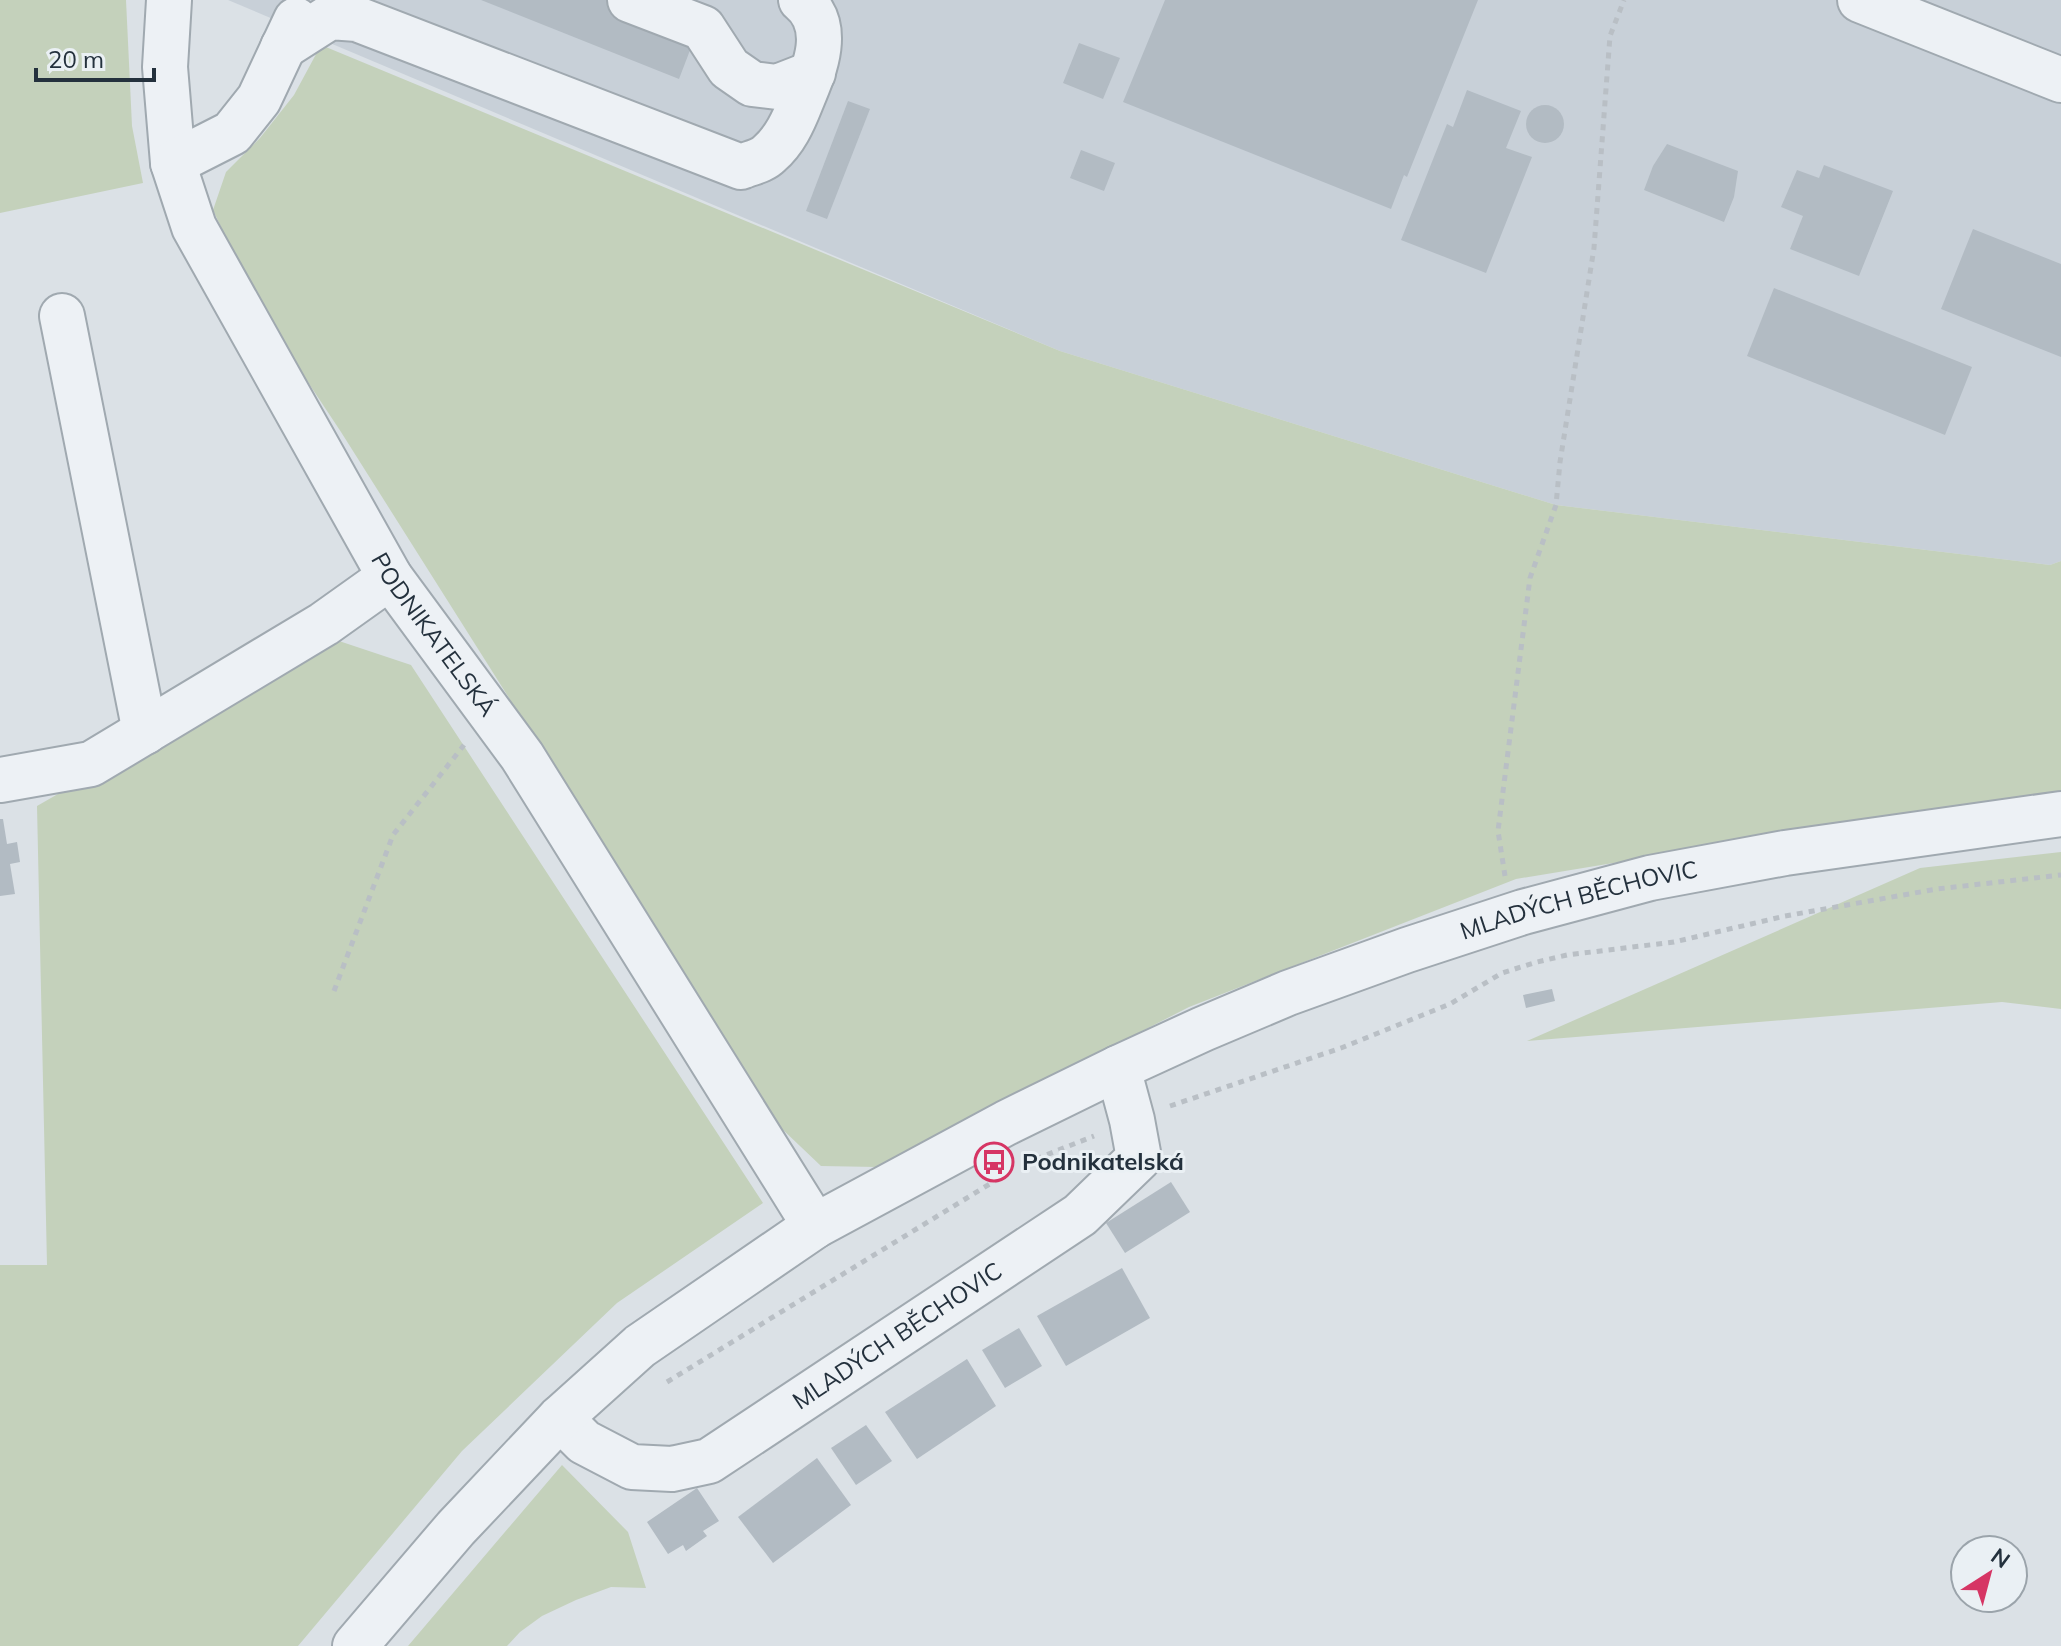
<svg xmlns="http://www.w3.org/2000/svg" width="2061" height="1646" viewBox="0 0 2061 1646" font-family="Mulish,sans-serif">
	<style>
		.built { fill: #c8d0d8 }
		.green { fill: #c4d1bb }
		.building { fill: #b2bbc3 }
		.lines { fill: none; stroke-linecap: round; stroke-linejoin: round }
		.minor-casing { stroke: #a0a9b0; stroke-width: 48 }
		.path { stroke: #b9bfc5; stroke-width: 5; stroke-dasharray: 6 6; stroke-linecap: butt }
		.minor { stroke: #edf1f5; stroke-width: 44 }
		.labels { text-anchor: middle; stroke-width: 6; stroke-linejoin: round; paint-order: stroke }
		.street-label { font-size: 24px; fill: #24313d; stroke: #eaf0f4 }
		.poi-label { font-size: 24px; font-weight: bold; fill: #24313d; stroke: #eaf0f4; text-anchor: start }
	</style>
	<rect width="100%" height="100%" fill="#dbe1e6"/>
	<path class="built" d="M228,0H2061V561L2050,565L1556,505L1060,351Z"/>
	<g class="green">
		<path d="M0,0H126L132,126L143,183L0,213Z"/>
		<path d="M321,45L1060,351L1556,505L2050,565L2061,561V795L1935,810L1516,879L1189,1007L877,1167L821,1166L780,1127L341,432L260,310L213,210L226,172L260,138L294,95Z"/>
		<path d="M330,638L411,665L763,1203L617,1303L462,1451L298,1646H0V1265H47L37,806Z"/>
		<path d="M2061,852V1009L2002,1002L1527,1041L1920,868Z"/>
		<path d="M562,1465L628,1532L646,1588L611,1587L576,1600L542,1616L520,1632L507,1646H408Z"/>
	</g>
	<g class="building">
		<path d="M481,0H616L697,32L679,79Z"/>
		<path d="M1165,0H1478L1407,177L1404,175L1391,209L1123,102Z"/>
		<path d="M1079,43L1120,58L1103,99L1063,83Z"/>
		<path d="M1467,90L1521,111L1506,148L1532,157L1486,273L1401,240L1447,124L1453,127Z"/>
		<path d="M848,101L870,109L827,219L806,211Z"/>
		<circle cx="1545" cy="124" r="19"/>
		<path d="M1667,144L1738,171L1734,197L1724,222L1644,190L1653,166Z"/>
		<path d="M1081,150L1115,163L1104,191L1070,178Z"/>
		<path d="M1824,165L1893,191L1859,276L1790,249L1803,216L1781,207L1797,170L1819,178Z"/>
		<path d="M1973,229L2061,264V357L1941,309Z"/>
		<path d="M1774,288L1972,367L1945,435L1747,356Z"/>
		<path d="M0,819H3L7,844L17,842L20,862L10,864L15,894L0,896Z"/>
		<path d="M1552,989L1555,1001L1526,1008L1523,995Z"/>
		<path d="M1171,1182L1190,1212L1125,1253L1106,1223Z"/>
		<path d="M1122,1268L1150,1318L1066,1366L1037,1316Z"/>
		<path d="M1019,1328L1042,1366L1005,1388L982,1350Z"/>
		<path d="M967,1359L996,1406L917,1459L885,1412Z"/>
		<path d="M866,1425L892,1461L856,1485L831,1448Z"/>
		<path d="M817,1458L851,1505L773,1563L738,1517Z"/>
		<path d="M697,1488L719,1521L703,1531L707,1536L686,1551L683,1545L668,1554L647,1522Z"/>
	</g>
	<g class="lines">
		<defs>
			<g id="minor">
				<path id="s1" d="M169,0L165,67L173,163L194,227L390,577L522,756L815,1226"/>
				<path d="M630,0L703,28L729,68L752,84L777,87L813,73"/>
				<path d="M1860,0L2061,80"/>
				<path d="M283,47L330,17L357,19L741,167C750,163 762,161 769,154C785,140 793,122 801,102C814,71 834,26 801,0"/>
				<path d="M173,163L232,133L259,99L296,20"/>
				<path d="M62,316L145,732"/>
				<path d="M0,780L91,764L324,624L390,577"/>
				<path id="s2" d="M560,1418L584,1442L632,1467L672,1469L709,1461L1080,1215L1139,1158L1132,1120L1118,1068"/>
				<path id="s3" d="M355,1646L456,1528L560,1418L640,1346L815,1226L1006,1123L1118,1068L1203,1029L1288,993L1407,950L1523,912L1650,878L1785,853L2061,814"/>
			</g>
		</defs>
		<use href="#minor" class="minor-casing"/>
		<g class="path">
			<path d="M1505,876L1498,831L1530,578L1556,505L1560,462L1594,248L1610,36L1624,0"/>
			<path d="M334,991L393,835L464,745"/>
			<path d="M1170,1106L1341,1048L1450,1004L1502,973L1537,962L1567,955L1674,942L1785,916L1937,889L2061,875"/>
			<path d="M1036,1159L1094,1136"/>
			<path d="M667,1382L1006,1174"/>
		</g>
		<use href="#minor" class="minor"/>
	</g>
	<defs>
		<symbol id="bus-ring" viewBox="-11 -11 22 22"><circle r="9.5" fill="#eaf0f4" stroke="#d63564" stroke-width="1.5"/><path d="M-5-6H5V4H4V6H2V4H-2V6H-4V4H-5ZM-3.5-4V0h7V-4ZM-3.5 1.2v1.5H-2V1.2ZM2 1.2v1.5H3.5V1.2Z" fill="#d63564"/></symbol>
	</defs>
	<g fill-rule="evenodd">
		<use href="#bus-ring" x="972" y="1140" width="44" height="44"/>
	</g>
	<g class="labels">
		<g class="street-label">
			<text dy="8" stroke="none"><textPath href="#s1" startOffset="704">PODNIKATELSKÁ</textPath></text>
			<text dy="8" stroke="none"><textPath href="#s3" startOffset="1460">MLADÝCH BĚCHOVIC</textPath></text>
			<text dy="8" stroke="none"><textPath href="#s2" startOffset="392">MLADÝCH BĚCHOVIC</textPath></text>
		</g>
		<g class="poi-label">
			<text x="1022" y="1170">Podnikatelská</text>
		</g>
	</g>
	<g transform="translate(1989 1574) rotate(36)"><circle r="38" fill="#eaf0f4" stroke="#9ba4ab" stroke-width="2"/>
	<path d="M0-6L14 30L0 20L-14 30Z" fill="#d63564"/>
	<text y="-12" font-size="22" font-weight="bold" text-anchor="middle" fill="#24313d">N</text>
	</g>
	<path d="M36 68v12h118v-12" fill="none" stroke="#24313d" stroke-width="4"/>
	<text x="48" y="68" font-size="24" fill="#24313d" stroke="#eaf0f4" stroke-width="6" paint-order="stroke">20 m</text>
</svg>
